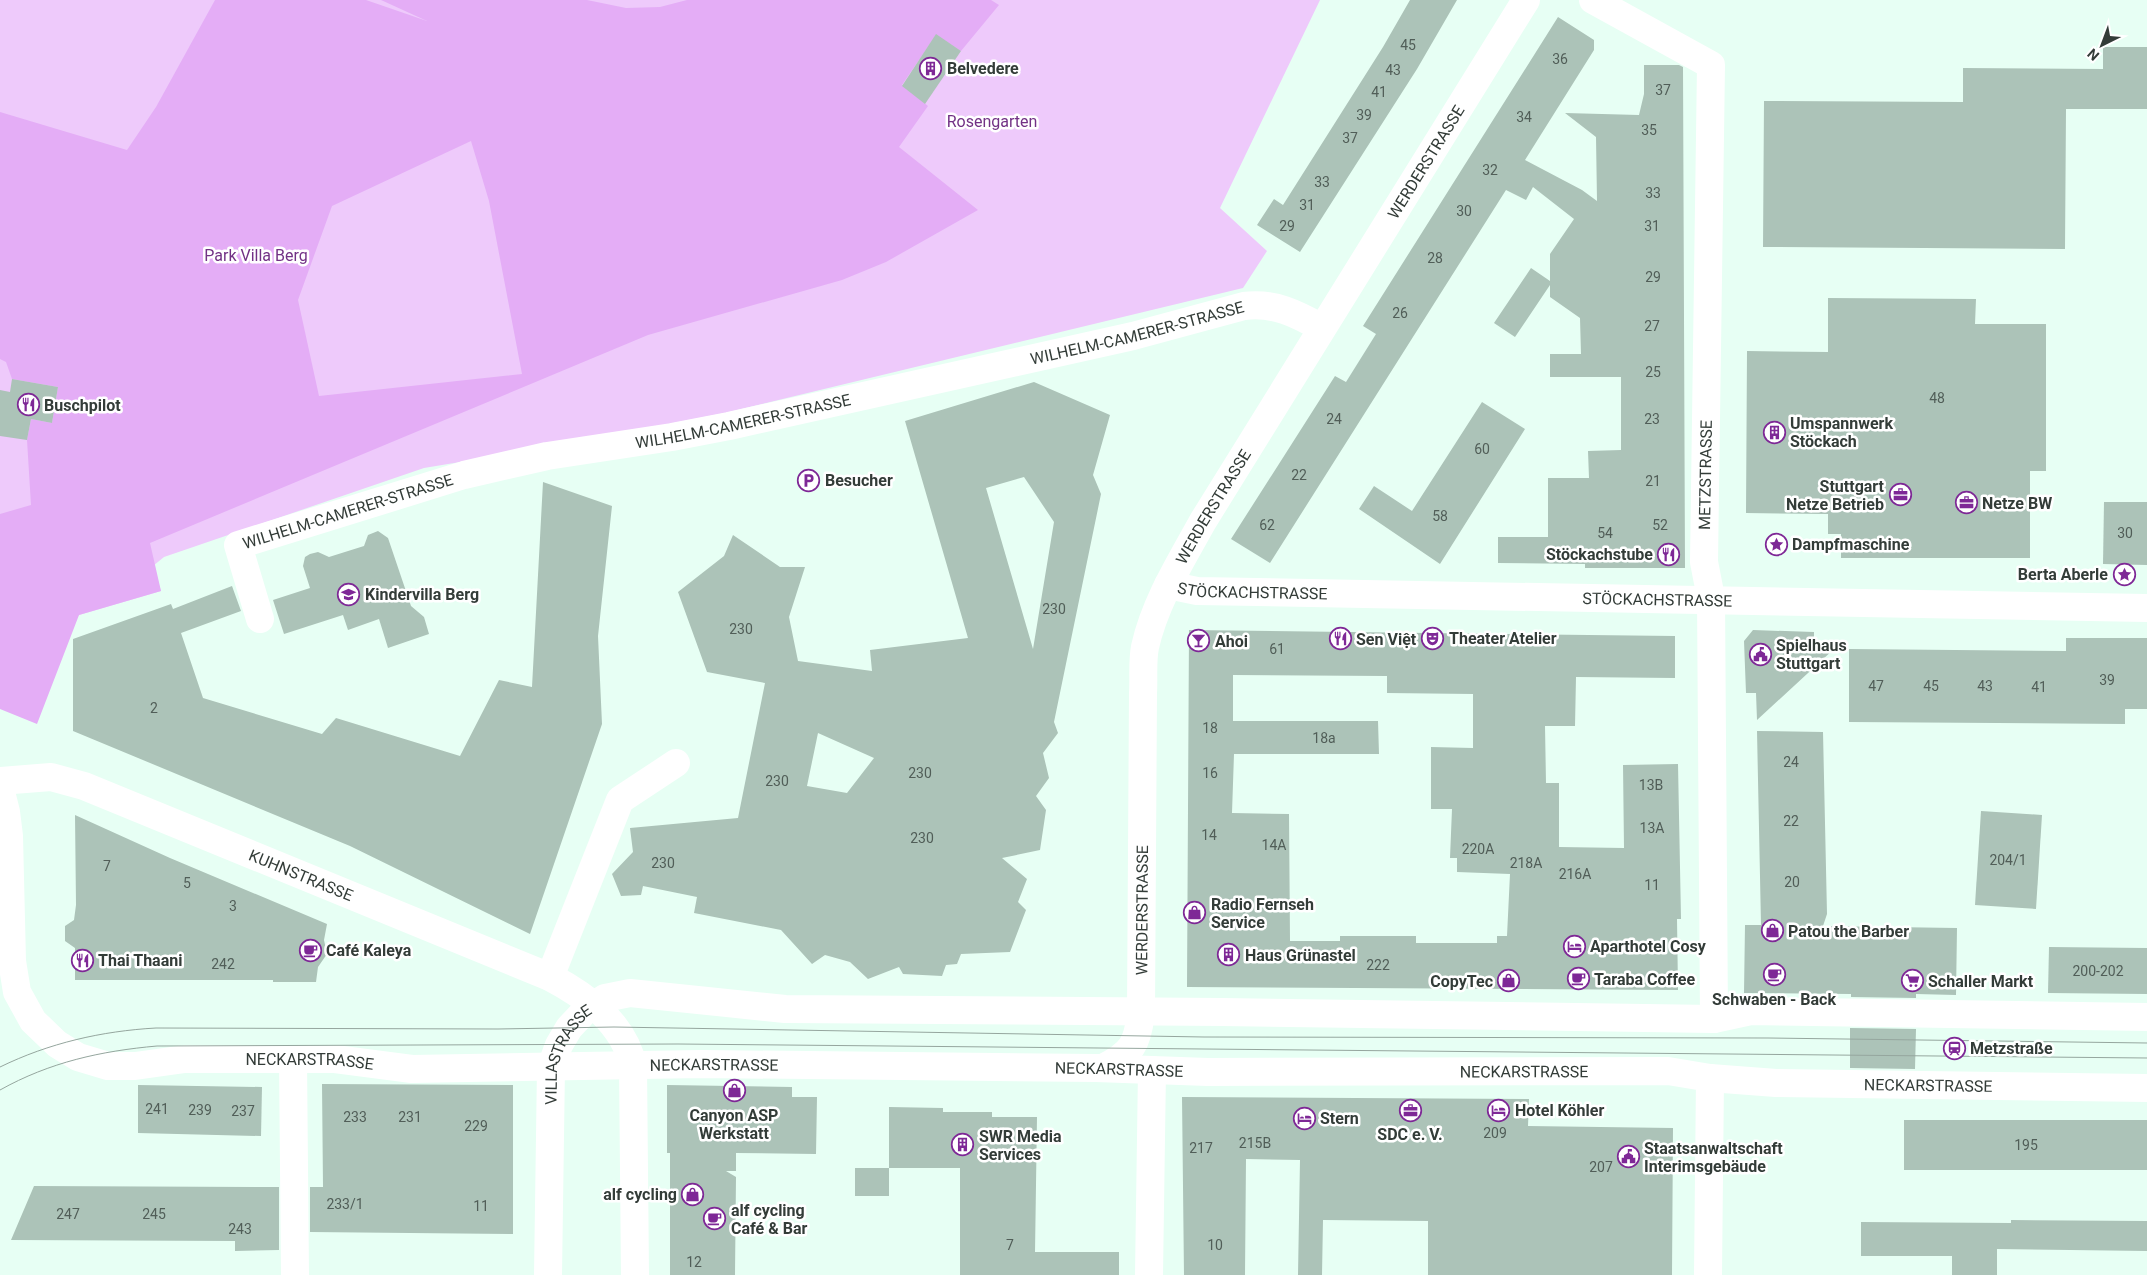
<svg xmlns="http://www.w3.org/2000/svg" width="2147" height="1275" viewBox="0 0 2147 1275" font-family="Roboto,sans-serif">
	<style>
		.green { fill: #eecafb }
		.forest { fill: #e4adf6; fill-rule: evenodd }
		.building { fill: #acc3b8; fill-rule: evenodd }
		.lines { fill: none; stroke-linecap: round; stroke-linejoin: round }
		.minor { stroke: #fff; stroke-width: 28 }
		.tram { stroke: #95a69e; stroke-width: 1 }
		.labels { text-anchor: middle; stroke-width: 5; stroke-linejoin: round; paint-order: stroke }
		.number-label { font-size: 14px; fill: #515e58 }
		.poi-label { font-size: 16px; font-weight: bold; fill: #333c38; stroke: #fff; text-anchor: start }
		.park-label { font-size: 16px; fill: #723185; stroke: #fff }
		.street-label { font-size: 16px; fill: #333c38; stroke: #fff }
	</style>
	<rect width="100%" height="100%" fill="#e7fff4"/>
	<path class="green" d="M0,0H1320L1220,208L1267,251L1243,288L725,413L550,447L424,468L164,557L153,566L161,591L79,615L0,709Z"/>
	<path class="forest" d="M215,0H366L427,21L381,0H587L626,8L660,7L687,0H991L999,5L961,51L936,35L902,85L928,106L899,147L978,210L886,262L842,280L648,335L150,543L161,591L79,615L37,724L0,709V514L31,505L27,440L31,419L52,423L58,387L12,379L6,362L0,359V112L127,150L156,107ZM471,141L489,201L522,374L319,396L298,300L332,206Z"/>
	<g class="building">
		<path d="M1410,0H1457L1417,69L1300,252L1257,225L1274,199L1283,205L1383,47Z"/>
		<path d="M1558,17L1594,40V50L1525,160L1582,190L1597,201L1596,137L1565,113L1639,115L1644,94V65H1679L1683,67L1685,568H1585V564L1498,563V537H1548V478H1589L1588,451L1621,450V377H1550V354H1581L1580,318L1550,297V285L1515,337L1494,323L1531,268L1550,281V254L1574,219L1533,187L1526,200L1506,190L1270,563L1231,539L1335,376L1346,382L1376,334L1363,326Z"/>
		<path d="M936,34L961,51L925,104L902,86Z"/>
		<path d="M2103,47H2147V109H2066L2065,249L1763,247L1764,101L1963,102V68L2103,69Z"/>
		<path d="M1828,298L1976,299L1975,324H2046V471H2030V558H1841V534H1828V514L1746,513L1747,351L1828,352Z"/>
		<path d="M12,379L58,387L52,423L31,419L27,440L0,436V390L10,392Z"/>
		<path d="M1034,382L1110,415L1093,475L1101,494L1054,722L1058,733L1043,753L1049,778L1036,796L1046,810L1040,850L1002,858L1027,879L1018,902L1026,910L1010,952L961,954L957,964L946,965L942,976L903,974L899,967L868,979L850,962L825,955L812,964L781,930L694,913L697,897L643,886L641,895L621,896L612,874L633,852L630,828L738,818L765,683L707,672L678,592L724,556L733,535L780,567H805L789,617L798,661L872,671L870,650L968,638L905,421ZM1024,477L1054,522L1033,649L986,488ZM818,733L874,758L847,793L807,786Z"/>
		<path d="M1482,402L1525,429L1440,564L1359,509L1374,486L1412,511Z"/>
		<path d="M543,482L612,506L598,636L602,724L530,934L350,846L73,731V639L171,604L173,609L232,586L241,611L181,633L203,698L322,734L336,718L460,756L499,680L532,687Z"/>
		<path d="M2104,502H2147V565L2103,564Z"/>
		<path d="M378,531L388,538L411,606L424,617L429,634L388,648L379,619L348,630L343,615L284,634L273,600L310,588L303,566L305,557L310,554L318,552L329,557L364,546L368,535Z"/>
		<path d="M1189,630L1675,636V678L1576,677L1575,726H1545L1546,783H1559V847L1624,848L1623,765L1678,764L1681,919H1677L1678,990L1187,987ZM1233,675L1387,676V693L1473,694V748L1431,747V809H1452L1450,858H1457V872L1510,874L1507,936H1497V943H1416V936H1340V941H1290L1289,814L1232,813L1234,754H1379L1378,721H1233Z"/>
		<path d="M1753,630L1814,632V649H1834L1757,720L1756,693H1746L1744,641Z"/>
		<path d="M2066,638H2147V709H2125V724L1849,722V649L2066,651Z"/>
		<path d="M1757,731L1823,732L1827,914L1823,926L1957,928L1956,995L1916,994V998L1851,997V994L1744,993L1745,925H1761Z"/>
		<path d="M1981,811L2042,815L2036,909L1975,905Z"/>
		<path d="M75,815L170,858L327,924L324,940L327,954L318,967L316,982H273V980H75V948L65,941V926L74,920L76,905Z"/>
		<path d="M2049,947L2147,948V994L2048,993Z"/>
		<path d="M1850,1028L1916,1029L1915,1069L1850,1068Z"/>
		<path d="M322,1084L513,1085V1234L310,1232V1187H323Z"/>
		<path d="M138,1085L262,1087L261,1136L138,1133Z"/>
		<path d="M667,1085L792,1087V1097H817L816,1154L736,1153V1171H726L736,1177L735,1275H670V1153H667Z"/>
		<path d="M1182,1097L1529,1099L1528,1126L1673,1128L1672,1275H1428V1221L1323,1220L1322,1275H1298L1300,1160L1246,1159L1245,1275H1184Z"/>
		<path d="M889,1107L943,1108V1112H992V1117H1037L1035,1252H1119V1275H960V1168H889Z"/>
		<rect x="1904" y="1120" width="243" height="50"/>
		<rect x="855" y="1168" width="34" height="28"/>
		<path d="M34,1186L279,1187V1250L235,1251V1241L11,1240Z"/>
		<path d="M2011,1220L2147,1221V1251L1997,1249V1275H1952V1256H1861V1222L2011,1223Z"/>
	</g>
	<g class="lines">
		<g class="minor">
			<path d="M1593,0L1711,65L1704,562L1711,598L1714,1019"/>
			<path id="s1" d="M1168,585L1197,591L2147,608"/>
			<path id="s2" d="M260,619L238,545L464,475L547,456L672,437L729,426L1133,336L1244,306C1274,302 1297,314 1322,328"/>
			<path id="s3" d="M0,781L51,777L84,786L550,977C586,996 624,1023 633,1066L635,1275"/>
			<path id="s4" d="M0,788L6,812L9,836L12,961L17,992L33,1021L57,1044L78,1057L108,1066H135L185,1059H335L412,1069L701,1064L1096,1068L1208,1072L1668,1071L1710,1078L1776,1083L2147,1088"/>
			<path d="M550,977L620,800L676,763"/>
			<path d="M293,1060L295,1275"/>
			<path id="s5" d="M1103,1068C1132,1053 1138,1044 1141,1011L1143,693C1144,678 1142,662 1145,647C1155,602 1181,561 1203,521L1526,0"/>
			<path id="s6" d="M548,1275L551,1067L559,1045L569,1028L585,1011L605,998L630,993L785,1009L1222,1012L1714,1019L1751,1011L2147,1017"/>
			<path d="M1149,1275L1152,1070"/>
			<path d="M1708,1275L1710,1078"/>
		</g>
		<g class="tram">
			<path d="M0,1067C49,1043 102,1031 156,1028L498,1029L614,1027L1204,1037L1768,1038L2147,1043"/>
			<path d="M0,1090C50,1062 101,1051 157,1046L678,1044L2147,1058"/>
		</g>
	</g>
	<defs>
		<symbol id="building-ring" viewBox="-11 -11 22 22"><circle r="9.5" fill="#fff" stroke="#7e2896" stroke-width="1.5"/><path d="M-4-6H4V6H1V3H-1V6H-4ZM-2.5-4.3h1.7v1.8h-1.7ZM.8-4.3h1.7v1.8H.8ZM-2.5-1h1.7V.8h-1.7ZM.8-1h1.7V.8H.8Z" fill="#7e2896"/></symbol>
		<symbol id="restaurant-ring" viewBox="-11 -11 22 22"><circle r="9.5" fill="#fff" stroke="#7e2896" stroke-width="1.5"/><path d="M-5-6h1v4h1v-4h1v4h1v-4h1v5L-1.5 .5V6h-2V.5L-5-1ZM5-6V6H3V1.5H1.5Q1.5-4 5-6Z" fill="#7e2896"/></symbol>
		<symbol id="parking-ring" viewBox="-11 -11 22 22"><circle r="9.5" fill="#fff" stroke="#7e2896" stroke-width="1.5"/><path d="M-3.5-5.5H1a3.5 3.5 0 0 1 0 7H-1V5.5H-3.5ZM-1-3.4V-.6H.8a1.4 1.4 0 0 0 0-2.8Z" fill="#7e2896"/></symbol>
		<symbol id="office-ring" viewBox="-11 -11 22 22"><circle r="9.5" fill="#fff" stroke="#7e2896" stroke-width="1.5"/><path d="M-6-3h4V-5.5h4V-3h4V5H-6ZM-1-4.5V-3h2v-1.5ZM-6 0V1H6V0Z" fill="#7e2896"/></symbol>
		<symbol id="sight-ring" viewBox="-11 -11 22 22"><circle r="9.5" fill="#fff" stroke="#7e2896" stroke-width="1.5"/><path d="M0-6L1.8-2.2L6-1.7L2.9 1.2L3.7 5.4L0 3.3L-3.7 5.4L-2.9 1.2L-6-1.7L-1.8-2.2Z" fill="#7e2896"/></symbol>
		<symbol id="school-ring" viewBox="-11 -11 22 22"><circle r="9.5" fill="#fff" stroke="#7e2896" stroke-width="1.5"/><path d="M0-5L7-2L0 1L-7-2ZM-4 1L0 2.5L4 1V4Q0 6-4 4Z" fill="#7e2896"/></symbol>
		<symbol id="theatre-ring" viewBox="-11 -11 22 22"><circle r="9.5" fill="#fff" stroke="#7e2896" stroke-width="1.5"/><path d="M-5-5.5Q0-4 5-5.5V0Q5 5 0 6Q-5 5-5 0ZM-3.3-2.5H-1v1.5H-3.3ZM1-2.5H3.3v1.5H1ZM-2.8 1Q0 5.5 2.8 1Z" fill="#7e2896"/></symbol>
		<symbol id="bar-ring" viewBox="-11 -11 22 22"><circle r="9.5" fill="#fff" stroke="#7e2896" stroke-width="1.5"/><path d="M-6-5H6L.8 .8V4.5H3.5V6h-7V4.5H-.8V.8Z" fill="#7e2896"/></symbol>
		<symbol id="civic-ring" viewBox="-11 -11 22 22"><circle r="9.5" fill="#fff" stroke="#7e2896" stroke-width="1.5"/><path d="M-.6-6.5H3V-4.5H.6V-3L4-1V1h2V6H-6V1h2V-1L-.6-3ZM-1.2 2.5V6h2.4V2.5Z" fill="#7e2896"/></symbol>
		<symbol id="shop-ring" viewBox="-11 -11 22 22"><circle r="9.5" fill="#fff" stroke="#7e2896" stroke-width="1.5"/><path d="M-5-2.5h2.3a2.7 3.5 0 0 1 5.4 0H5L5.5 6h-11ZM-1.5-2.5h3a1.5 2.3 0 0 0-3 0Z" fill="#7e2896"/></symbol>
		<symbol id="hotel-ring" viewBox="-11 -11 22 22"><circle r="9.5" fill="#fff" stroke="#7e2896" stroke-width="1.5"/><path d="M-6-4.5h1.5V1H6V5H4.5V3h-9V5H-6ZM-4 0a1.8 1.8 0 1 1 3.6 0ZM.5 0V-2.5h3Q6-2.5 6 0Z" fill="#7e2896"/></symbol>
		<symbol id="cafe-ring" viewBox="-11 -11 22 22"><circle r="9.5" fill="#fff" stroke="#7e2896" stroke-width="1.5"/><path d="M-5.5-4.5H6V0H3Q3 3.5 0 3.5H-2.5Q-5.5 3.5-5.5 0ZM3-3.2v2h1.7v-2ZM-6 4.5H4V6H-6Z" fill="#7e2896"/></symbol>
		<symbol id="supermarket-ring" viewBox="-11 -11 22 22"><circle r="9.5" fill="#fff" stroke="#7e2896" stroke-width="1.5"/><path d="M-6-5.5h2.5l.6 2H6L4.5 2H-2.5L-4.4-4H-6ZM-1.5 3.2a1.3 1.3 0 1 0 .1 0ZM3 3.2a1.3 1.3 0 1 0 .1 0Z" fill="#7e2896"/></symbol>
		<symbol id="station-ring" viewBox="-11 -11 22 22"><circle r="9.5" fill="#fff" stroke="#7e2896" stroke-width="1.5"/><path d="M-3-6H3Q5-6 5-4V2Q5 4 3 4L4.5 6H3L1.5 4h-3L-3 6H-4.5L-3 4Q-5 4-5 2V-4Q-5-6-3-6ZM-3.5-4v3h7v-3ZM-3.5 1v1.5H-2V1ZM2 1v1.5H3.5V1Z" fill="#7e2896"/></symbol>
	</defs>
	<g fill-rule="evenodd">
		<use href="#building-ring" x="918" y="56" width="25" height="25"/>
		<use href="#restaurant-ring" x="16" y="392" width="25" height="25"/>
		<use href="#building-ring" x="1762" y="420" width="25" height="25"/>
		<use href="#parking-ring" x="796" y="468" width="25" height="25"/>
		<use href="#office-ring" x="1888" y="482" width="25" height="25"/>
		<use href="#office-ring" x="1954" y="490" width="25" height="25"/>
		<use href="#sight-ring" x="1764" y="532" width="25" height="25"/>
		<use href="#restaurant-ring" x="1656" y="542" width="25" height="25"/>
		<use href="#sight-ring" x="2112" y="562" width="25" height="25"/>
		<use href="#school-ring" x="336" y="582" width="25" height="25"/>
		<use href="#theatre-ring" x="1420" y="626" width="25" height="25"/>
		<use href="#restaurant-ring" x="1328" y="626" width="25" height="25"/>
		<use href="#bar-ring" x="1186" y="628" width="25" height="25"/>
		<use href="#civic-ring" x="1748" y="642" width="25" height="25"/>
		<use href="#shop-ring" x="1182" y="900" width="25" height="25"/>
		<use href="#shop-ring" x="1760" y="918" width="25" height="25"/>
		<use href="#hotel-ring" x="1562" y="934" width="25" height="25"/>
		<use href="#cafe-ring" x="298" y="938" width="25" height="25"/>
		<use href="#building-ring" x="1216" y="942" width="25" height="25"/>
		<use href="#restaurant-ring" x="70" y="948" width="25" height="25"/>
		<use href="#cafe-ring" x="1762" y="962" width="25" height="25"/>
		<use href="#cafe-ring" x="1566" y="966" width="25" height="25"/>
		<use href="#shop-ring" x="1496" y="968" width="25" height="25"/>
		<use href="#supermarket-ring" x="1900" y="968" width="25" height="25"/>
		<use href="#station-ring" x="1942" y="1036" width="25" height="25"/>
		<use href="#shop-ring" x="722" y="1078" width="25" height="25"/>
		<use href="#office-ring" x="1398" y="1098" width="25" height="25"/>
		<use href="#hotel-ring" x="1486" y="1098" width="25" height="25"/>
		<use href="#hotel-ring" x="1292" y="1106" width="25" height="25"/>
		<use href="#building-ring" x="950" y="1132" width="25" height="25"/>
		<use href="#civic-ring" x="1616" y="1144" width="25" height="25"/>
		<use href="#shop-ring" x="680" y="1182" width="25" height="25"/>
		<use href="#cafe-ring" x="702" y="1206" width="25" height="25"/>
	</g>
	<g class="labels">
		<g class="number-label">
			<text x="1408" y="50">45</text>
			<text x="1560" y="64">36</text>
			<text x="1393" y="75">43</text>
			<text x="1663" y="95">37</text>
			<text x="1379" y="97">41</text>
			<text x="1364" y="120">39</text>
			<text x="1524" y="122">34</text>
			<text x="1649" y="135">35</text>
			<text x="1350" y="143">37</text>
			<text x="1490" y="175">32</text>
			<text x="1322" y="187">33</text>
			<text x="1653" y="198">33</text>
			<text x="1307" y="210">31</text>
			<text x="1464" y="216">30</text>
			<text x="1287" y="231">29</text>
			<text x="1652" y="231">31</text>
			<text x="1435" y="263">28</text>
			<text x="1653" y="282">29</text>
			<text x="1400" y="318">26</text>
			<text x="1652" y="331">27</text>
			<text x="1653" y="377">25</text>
			<text x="1937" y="403">48</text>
			<text x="1334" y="424">24</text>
			<text x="1652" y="424">23</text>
			<text x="1482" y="454">60</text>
			<text x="1299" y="480">22</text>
			<text x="1653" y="486">21</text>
			<text x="1440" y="521">58</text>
			<text x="1267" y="530">62</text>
			<text x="1660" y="530">52</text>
			<text x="1605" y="538">54</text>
			<text x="2125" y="538">30</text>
			<text x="1054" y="614">230</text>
			<text x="741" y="634">230</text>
			<text x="1277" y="654">61</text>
			<text x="2107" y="685">39</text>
			<text x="1876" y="691">47</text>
			<text x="1931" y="691">45</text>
			<text x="1985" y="691">43</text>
			<text x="2039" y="692">41</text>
			<text x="154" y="713">2</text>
			<text x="1210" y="733">18</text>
			<text x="1324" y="743">18a</text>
			<text x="1791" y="767">24</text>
			<text x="920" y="778">230</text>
			<text x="1210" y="778">16</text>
			<text x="777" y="786">230</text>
			<text x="1651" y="790">13B</text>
			<text x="1791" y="826">22</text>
			<text x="1652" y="833">13A</text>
			<text x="1209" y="840">14</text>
			<text x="922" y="843">230</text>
			<text x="1274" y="850">14A</text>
			<text x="1478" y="854">220A</text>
			<text x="2008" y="865">204/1</text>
			<text x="663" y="868">230</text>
			<text x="1526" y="868">218A</text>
			<text x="107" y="871">7</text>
			<text x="1575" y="879">216A</text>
			<text x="1792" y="887">20</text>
			<text x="187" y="888">5</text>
			<text x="1652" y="890">11</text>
			<text x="233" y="911">3</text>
			<text x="223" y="969">242</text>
			<text x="1378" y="970">222</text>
			<text x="2098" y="976">200-202</text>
			<text x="157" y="1114">241</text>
			<text x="200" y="1115">239</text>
			<text x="243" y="1116">237</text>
			<text x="355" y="1122">233</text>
			<text x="410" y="1122">231</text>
			<text x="476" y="1131">229</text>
			<text x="1495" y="1138">209</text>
			<text x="1255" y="1148">215B</text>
			<text x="2026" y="1150">195</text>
			<text x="1201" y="1153">217</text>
			<text x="1601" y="1172">207</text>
			<text x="345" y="1209">233/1</text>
			<text x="481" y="1211">11</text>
			<text x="68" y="1219">247</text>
			<text x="154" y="1219">245</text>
			<text x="240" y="1234">243</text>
			<text x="1010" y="1250">7</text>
			<text x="1215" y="1250">10</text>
			<text x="694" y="1267">12</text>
		</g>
		<g class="poi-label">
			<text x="947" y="74">Belvedere</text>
			<text x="44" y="411">Buschpilot</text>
			<text x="1790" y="429">Umspannwerk<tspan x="1790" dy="18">Stöckach</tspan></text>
			<text x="825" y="486">Besucher</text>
			<text x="1884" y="492" text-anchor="end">Stuttgart<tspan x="1884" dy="18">Netze Betrieb</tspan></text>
			<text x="1982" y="509">Netze BW</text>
			<text x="1792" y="550">Dampfmaschine</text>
			<text x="1653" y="560" text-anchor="end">Stöckachstube</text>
			<text x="2108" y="580" text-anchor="end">Berta Aberle</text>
			<text x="365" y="600">Kindervilla Berg</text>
			<text x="1449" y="644">Theater Atelier</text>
			<text x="1356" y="645">Sen Việt</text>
			<text x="1215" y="647">Ahoi</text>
			<text x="1776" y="651">Spielhaus<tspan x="1776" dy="18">Stuttgart</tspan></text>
			<text x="1211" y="910">Radio Fernseh<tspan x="1211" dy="18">Service</tspan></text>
			<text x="1788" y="937">Patou the Barber</text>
			<text x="1590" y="952">Aparthotel Cosy</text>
			<text x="326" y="956">Café Kaleya</text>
			<text x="1245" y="961">Haus Grünastel</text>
			<text x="98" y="966">Thai Thaani</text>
			<text x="1594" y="985">Taraba Coffee</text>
			<text x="1493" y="987" text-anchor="end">CopyTec</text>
			<text x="1928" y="987">Schaller Markt</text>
			<text x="1774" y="1005" text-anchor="middle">Schwaben - Back</text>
			<text x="1970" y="1054">Metzstraße</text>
			<text x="1515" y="1116">Hotel Köhler</text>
			<text x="734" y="1121" text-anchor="middle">Canyon ASP<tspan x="734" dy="18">Werkstatt</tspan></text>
			<text x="1320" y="1124">Stern</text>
			<text x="1410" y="1140" text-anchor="middle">SDC e. V.</text>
			<text x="979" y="1142">SWR Media<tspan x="979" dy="18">Services</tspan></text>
			<text x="1644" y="1154">Staatsanwaltschaft<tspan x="1644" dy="18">Interimsgebäude</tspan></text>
			<text x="677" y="1200" text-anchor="end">alf cycling</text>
			<text x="731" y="1216">alf cycling<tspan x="731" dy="18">Café &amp; Bar</tspan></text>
		</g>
		<g class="park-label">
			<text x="992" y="127">Rosengarten</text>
			<text x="256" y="261">Park Villa Berg</text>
		</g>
		<g class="street-label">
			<text dy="6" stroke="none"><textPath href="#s5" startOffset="999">WERDERSTRASSE</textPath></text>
			<text dy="6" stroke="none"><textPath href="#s2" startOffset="1002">WILHELM-CAMERER-STRASSE</textPath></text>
			<text dy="6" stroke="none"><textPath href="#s2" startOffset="598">WILHELM-CAMERER-STRASSE</textPath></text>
			<text transform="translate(1705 475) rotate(-89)" y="6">METZSTRASSE</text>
			<text dy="6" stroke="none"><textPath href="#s5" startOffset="594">WERDERSTRASSE</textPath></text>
			<text dy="6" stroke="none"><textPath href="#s2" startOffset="192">WILHELM-CAMERER-STRASSE</textPath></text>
			<text dy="6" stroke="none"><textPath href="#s1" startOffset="85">STÖCKACHSTRASSE</textPath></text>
			<text dy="6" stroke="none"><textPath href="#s1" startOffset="490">STÖCKACHSTRASSE</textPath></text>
			<text dy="6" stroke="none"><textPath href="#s3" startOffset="320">KUHNSTRASSE</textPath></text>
			<text dy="6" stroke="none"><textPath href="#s5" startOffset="174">WERDERSTRASSE</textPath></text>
			<text dy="6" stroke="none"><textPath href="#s6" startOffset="225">VILLASTRASSE</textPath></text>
			<text dy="6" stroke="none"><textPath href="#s4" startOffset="530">NECKARSTRASSE</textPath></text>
			<text dy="6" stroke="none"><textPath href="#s4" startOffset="935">NECKARSTRASSE</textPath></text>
			<text dy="6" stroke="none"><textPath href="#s4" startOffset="1340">NECKARSTRASSE</textPath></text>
			<text dy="6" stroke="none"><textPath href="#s4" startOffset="1745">NECKARSTRASSE</textPath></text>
			<text dy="6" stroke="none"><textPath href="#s4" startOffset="2150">NECKARSTRASSE</textPath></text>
		</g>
	</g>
	<g transform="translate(2102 45) rotate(222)" stroke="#ffffff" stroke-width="4" paint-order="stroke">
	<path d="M0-4L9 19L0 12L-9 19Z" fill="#333c38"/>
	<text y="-8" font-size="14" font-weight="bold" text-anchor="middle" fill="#333c38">N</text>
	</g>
</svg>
